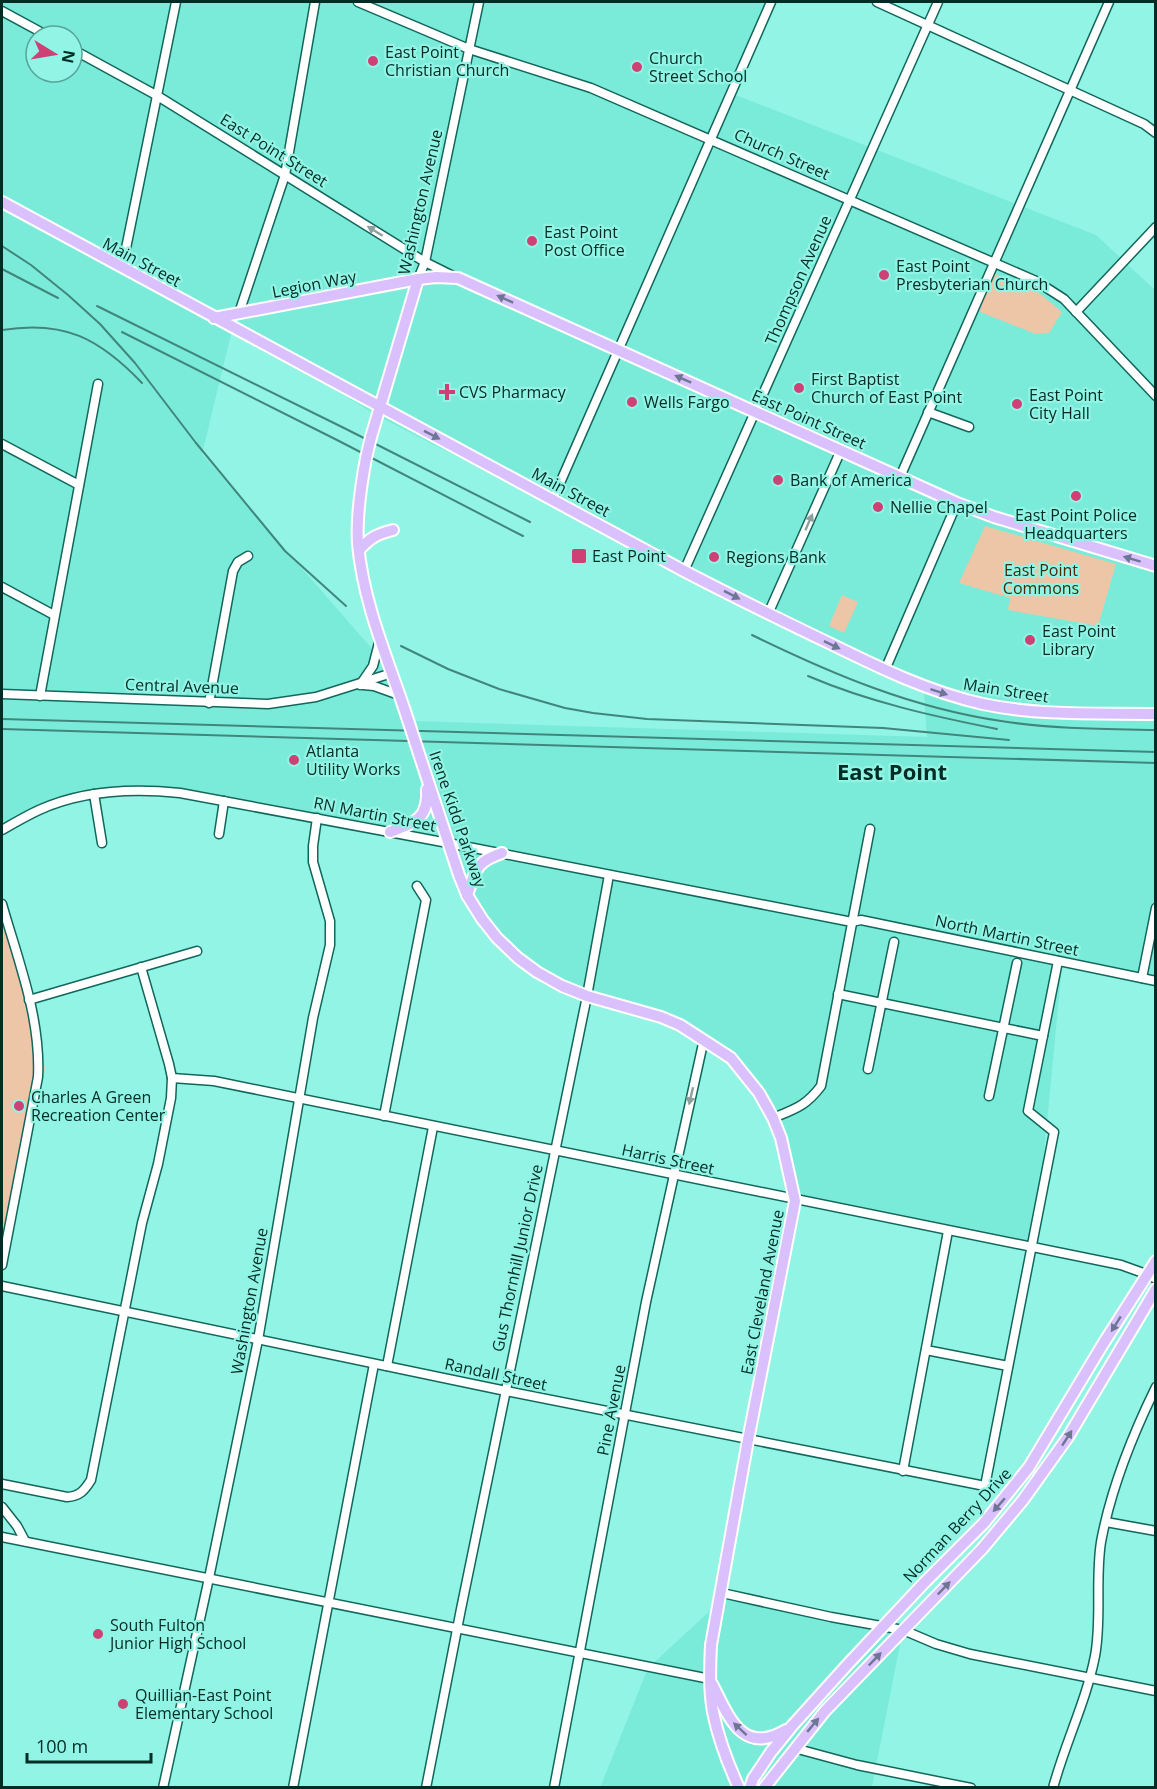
<svg xmlns="http://www.w3.org/2000/svg" width="1157" height="1789" viewBox="0 0 1157 1789" font-family="'Open Sans',sans-serif">
	<style>
		.built { fill: #7bebd9; fill-rule: evenodd }
		.green { fill: #ecc6a6 }
		.lines { fill: none; stroke-linecap: round; stroke-linejoin: round }
		.minor-casing { stroke: #12675c; stroke-width: 11 }
		.major-casing { stroke: #fff; stroke-width: 14 }
		.minor { stroke: #fff; stroke-width: 8 }
		.major { stroke: #dac1fd; stroke-width: 10 }
		.rail { stroke: #41867c; stroke-width: 2 }
		.major-bridge-casing { stroke: #fff; stroke-width: 14; stroke-linecap: butt }
		.major-bridge { stroke: #dac1fd; stroke-width: 10 }
		.oneway { fill: #8ca09d }
		.oneway2 { fill: #6d7692 }
		.poi-dot { fill: #cd4174; stroke: #91f4e4; stroke-width: 2 }
		.labels { text-anchor: middle; stroke-width: 4.5; stroke-linejoin: round; paint-order: stroke }
		.poi-label { font-size: 16px; fill: #002c26; stroke: #91f4e4; text-anchor: start }
		.street-label { font-size: 16px; fill: #002c26; stroke: #91f4e4 }
		.park-label { font-size: 16px; fill: #4a2906; stroke: #91f4e4 }
		.district-label { font-size: 22px; font-weight: bold; fill: #002c26; stroke: #91f4e4 }
	</style>
	<rect width="100%" height="100%" fill="#91f4e4"/>
	<g class="built">
		<path d="M2,2H774L733,94L1096,235L1155,290V979L1062,966L1035,1248L799,1202L763,1100L712,1046L663,1014L588,995L527,966L476,912L451,840L290,809L166,791L120,793L57,804L2,828ZM36,36H72V72H36ZM233,326L376,415L442,449L722,586L924,692L927,737L413,721L394,674L202,454Z"/>
		<path d="M723,1599L902,1634L872,1787L600,1788L648,1668Z"/>
	</g>
	<g class="green">
		<path d="M993,273L1038,292L1062,312L1049,333L1036,334L980,312L982,296Z"/>
		<path d="M985,526L1116,564L1098,626L1008,610L1010,598L959,583Z"/>
		<path d="M842,595L858,602L844,633L829,626Z"/>
		<path d="M2,914L29,982L45,1069L2,1250Z"/>
	</g>
	<g class="lines">
		<defs>
			<g id="minor">
				<path d="M358,2L469,49L591,88L1036,281L1064,299L1156,396"/>
				<path d="M877,2L1144,124L1156,133"/>
				<path d="M2,11L48,36"/>
				<path d="M72,49L156,95L425,262L455,277"/>
				<path d="M122,268L176,2"/>
				<path d="M418,279L425,262L479,2"/>
				<path d="M1076,312L1156,227"/>
				<path d="M239,313L285,175L315,2"/>
				<path d="M928,412L969,427"/>
				<path d="M2,444L79,485"/>
				<path d="M900,477L1109,2"/>
				<path d="M553,499L771,2"/>
				<path d="M684,571L938,2"/>
				<path d="M2,587L54,615"/>
				<path d="M768,614L841,450"/>
				<path d="M885,670L957,503"/>
				<path d="M360,685L373,666L380,639"/>
				<path d="M363,685L374,686L399,695"/>
				<path d="M2,694L268,704L316,697L392,673"/>
				<path d="M40,696L98,384"/>
				<path d="M209,703L233,571L238,562L248,556"/>
				<path d="M94,794L102,843"/>
				<path d="M2,830C14,823 26,816 39,810C83,790 132,788 180,793L448,843L852,922L861,920L1156,981"/>
				<path d="M219,834L224,801"/>
				<path d="M2,904C18,960 41,1018 38,1077L2,1265"/>
				<path d="M1142,978L1156,908"/>
				<path d="M838,994L1043,1036"/>
				<path d="M29,1000L197,951"/>
				<path d="M868,1069L894,942"/>
				<path d="M172,1078L214,1081C516,1143 818,1206 1121,1265L1146,1274L1156,1279"/>
				<path d="M989,1096L1017,963"/>
				<path d="M384,1116L426,900L417,886"/>
				<path d="M773,1118C795,1109 806,1106 821,1086L870,829"/>
				<path d="M2,1286L506,1391L985,1486L1054,1132L1028,1111L1058,961"/>
				<path d="M926,1350L1008,1366"/>
				<path d="M387,1366L433,1127"/>
				<path d="M903,1471L948,1231"/>
				<path d="M2,1484L67,1497C80,1496 84,1491 91,1480L142,1223L158,1164L171,1098L172,1078L169,1064L141,967"/>
				<path d="M2,1507L17,1526L25,1541"/>
				<path d="M1106,1522L1156,1531"/>
				<path d="M2,1537L710,1679"/>
				<path d="M722,1593L831,1617L903,1630L936,1644L970,1654L1156,1691"/>
				<path d="M794,1748L857,1765L971,1788"/>
				<path d="M163,1788L209,1578L258,1340L313,1018L330,945V921L313,862V846L317,818"/>
				<path d="M293,1788L374,1364"/>
				<path d="M426,1788L461,1609L587,996L609,875"/>
				<path d="M554,1788L646,1302L704,1039"/>
				<path d="M1053,1788C1065,1743 1086,1702 1095,1656C1102,1619 1095,1580 1101,1542C1111,1488 1132,1436 1156,1387"/>
			</g>
			<g id="major">
				<path d="M2,202L684,571C732,596 781,620 831,644C880,668 929,692 983,704C1039,716 1098,713 1156,714"/>
				<path d="M214,318L418,279L436,277L458,278L957,503L994,517L1156,566"/>
				<path d="M371,437L418,279"/>
				<path d="M366,458C361,485 356,516 358,544C363,601 386,655 404,708"/>
				<path d="M359,550C371,537 377,534 393,530"/>
				<path d="M423,766L459,875L467,895L482,919L497,938L518,958L537,972L562,986L587,996L661,1017L680,1025L731,1058L759,1093L773,1118L781,1138L795,1201L748,1440L711,1645C710,1667 709,1690 713,1712C718,1737 728,1764 739,1788"/>
				<path d="M390,832C414,823 429,819 427,789"/>
				<path d="M467,895C476,870 475,862 502,853"/>
				<path d="M712,1684C729,1717 742,1756 786,1730"/>
				<path d="M750,1788L753,1779L771,1752L792,1726L848,1664L924,1583L984,1523L1029,1467L1103,1344L1156,1261"/>
				<path d="M764,1788L825,1711L982,1549L1023,1500L1068,1437L1156,1289"/>
			</g>
		</defs>
		<use href="#minor" class="minor-casing"/>
		<use href="#major" class="major-casing"/>
		<use href="#minor" class="minor"/>
		<use href="#major" class="major"/>
		<g class="rail">
			<path d="M2,246L31,265L68,295L100,324L135,363L196,443L285,551L346,606"/>
			<path d="M2,269L58,298"/>
			<path d="M97,306L344,428L530,522"/>
			<path d="M2,330C64,320 99,338 142,383"/>
			<path d="M122,332L337,440L523,536"/>
			<path d="M752,635C832,674 912,708 1001,721C1052,729 1104,729 1156,730"/>
			<path d="M401,646L448,669L499,689L565,708L593,713L647,719L883,728L1009,740"/>
			<path d="M808,676C869,702 932,716 997,729"/>
			<path d="M2,719L1156,752"/>
			<path d="M2,729L1156,763"/>
		</g>
		<defs>
			<g id="major-bridge">
				<path d="M366,458L371,437"/>
				<path d="M404,708L423,766"/>
			</g>
		</defs>
		<use href="#major-bridge" class="major-bridge-casing"/>
		<use href="#major-bridge" class="major-bridge"/>
	</g>
	<defs><path id="oneway-solid" d="M-6-.8H1V-3.2L6.5 0L1 3.2V.8H-6Z" transform="scale(1.5)"/></defs>
	<g class="oneway">
		<use href="#oneway-solid" transform="translate(375 231) rotate(-148)"/>
		<use href="#oneway-solid" transform="translate(809 522) rotate(-66)"/>
		<use href="#oneway-solid" transform="translate(691 1096) rotate(103)"/>
	</g>
	<g class="oneway2">
		<use href="#oneway-solid" transform="translate(505 299) rotate(-156)"/>
		<use href="#oneway-solid" transform="translate(683 379) rotate(-156)"/>
		<use href="#oneway-solid" transform="translate(432 435) rotate(27)"/>
		<use href="#oneway-solid" transform="translate(1132 559) rotate(-163)"/>
		<use href="#oneway-solid" transform="translate(732 595) rotate(27)"/>
		<use href="#oneway-solid" transform="translate(832 645) rotate(26)"/>
		<use href="#oneway-solid" transform="translate(939 692) rotate(18)"/>
		<use href="#oneway-solid" transform="translate(1116 1324) rotate(122)"/>
		<use href="#oneway-solid" transform="translate(1067 1438) rotate(-57)"/>
		<use href="#oneway-solid" transform="translate(999 1505) rotate(131)"/>
		<use href="#oneway-solid" transform="translate(944 1588) rotate(-46)"/>
		<use href="#oneway-solid" transform="translate(875 1659) rotate(-46)"/>
		<use href="#oneway-solid" transform="translate(813 1725) rotate(-50)"/>
		<use href="#oneway-solid" transform="translate(740 1729) rotate(-137)"/>
	</g>
	<g class="poi-dot">
		<circle cx="373" cy="61" r="6"/>
		<circle cx="637" cy="67" r="6"/>
		<circle cx="532" cy="241" r="6"/>
		<circle cx="884" cy="275" r="6"/>
		<circle cx="799" cy="388" r="6"/>
		<path d="M444 383h6v6h6v6h-6v6h-6v-6h-6v-6h6z"/>
		<circle cx="632" cy="402" r="6"/>
		<circle cx="1017" cy="404" r="6"/>
		<circle cx="778" cy="480" r="6"/>
		<circle cx="1076" cy="496" r="6"/>
		<circle cx="878" cy="507" r="6"/>
		<rect x="571" y="548" width="16" height="16" rx="3"/>
		<circle cx="714" cy="557" r="6"/>
		<circle cx="1030" cy="640" r="6"/>
		<circle cx="294" cy="760" r="6"/>
		<circle cx="19" cy="1106" r="6"/>
		<circle cx="98" cy="1634" r="6"/>
		<circle cx="123" cy="1704" r="6"/>
	</g>
	<g class="labels">
		<g class="poi-label">
			<text x="385" y="58">East Point<tspan x="385" dy="18">Christian Church</tspan></text>
			<text x="649" y="64">Church<tspan x="649" dy="18">Street School</tspan></text>
			<text x="544" y="238">East Point<tspan x="544" dy="18">Post Office</tspan></text>
			<text x="896" y="272">East Point<tspan x="896" dy="18">Presbyterian Church</tspan></text>
			<text x="811" y="385">First Baptist<tspan x="811" dy="18">Church of East Point</tspan></text>
			<text x="459" y="398">CVS Pharmacy</text>
			<text x="1029" y="401">East Point<tspan x="1029" dy="18">City Hall</tspan></text>
			<text x="644" y="408">Wells Fargo</text>
			<text x="790" y="486">Bank of America</text>
			<text x="890" y="513">Nellie Chapel</text>
			<text x="1076" y="521" text-anchor="middle">East Point Police<tspan x="1076" dy="18">Headquarters</tspan></text>
			<text x="592" y="562">East Point</text>
			<text x="726" y="563">Regions Bank</text>
			<text x="1042" y="637">East Point<tspan x="1042" dy="18">Library</tspan></text>
			<text x="306" y="757">Atlanta<tspan x="306" dy="18">Utility Works</tspan></text>
			<text x="31" y="1103">Charles A Green<tspan x="31" dy="18">Recreation Center</tspan></text>
			<text x="110" y="1631">South Fulton<tspan x="110" dy="18">Junior High School</tspan></text>
			<text x="135" y="1701">Quillian-East Point<tspan x="135" dy="18">Elementary School</tspan></text>
		</g>
		<g class="street-label">
			<text transform="translate(274 150) rotate(32)" y="6">East Point Street</text>
			<text transform="translate(782 154) rotate(24)" y="6">Church Street</text>
			<text transform="translate(420 202) rotate(-77)" y="6">Washington Avenue</text>
			<text transform="translate(142 262) rotate(28)" y="6">Main Street</text>
			<text transform="translate(798 280) rotate(-66)" y="6">Thompson Avenue</text>
			<text transform="translate(314 284) rotate(-11)" y="6">Legion Way</text>
			<text transform="translate(809 419) rotate(24)" y="6">East Point Street</text>
			<text transform="translate(571 492) rotate(28)" y="6">Main Street</text>
			<text transform="translate(182 686) rotate(2)" y="6">Central Avenue</text>
			<text transform="translate(1006 690) rotate(9)" y="6">Main Street</text>
			<text transform="translate(375 814) rotate(11)" y="6">RN Martin Street</text>
			<text transform="translate(458 819) rotate(71)" y="6">Irene Kidd Parkway</text>
			<text transform="translate(1007 935) rotate(12)" y="6">North Martin Street</text>
			<text transform="translate(668 1159) rotate(12)" y="6">Harris Street</text>
			<text transform="translate(517 1258) rotate(-78)" y="6">Gus Thornhill Junior Drive</text>
			<text transform="translate(762 1292) rotate(-79)" y="6">East Cleveland Avenue</text>
			<text transform="translate(249 1301) rotate(-80)" y="6">Washington Avenue</text>
			<text transform="translate(496 1374) rotate(12)" y="6">Randall Street</text>
			<text transform="translate(611 1410) rotate(-79)" y="6">Pine Avenue</text>
			<text transform="translate(957 1525) rotate(-47)" y="6">Norman Berry Drive</text>
		</g>
		<g class="park-label">
			<text x="1041" y="576">East Point<tspan x="1041" dy="18">Commons</tspan></text>
		</g>
		<g class="district-label">
			<text x="892" y="780">East Point</text>
		</g>
	</g>
	<rect width="1157" height="1789" fill="none" stroke="#002c26" stroke-width="6"/>
	<g transform="translate(54 54) rotate(101)"><circle r="28" fill="#91f4e4" stroke="#57a498" stroke-width="1.5"/>
	<path d="M0-4.5L10 22L0 15L-10 22Z" fill="#cd4174"/>
	<text y="-9" font-size="16" font-weight="bold" text-anchor="middle" fill="#002c26">N</text>
	</g>
	<path d="M27 1753v9h124v-9" fill="none" stroke="#002c26" stroke-width="3"/>
	<text x="36" y="1753" font-size="18" fill="#002c26" stroke="#91f4e4" stroke-width="4.5" paint-order="stroke">100 m</text>
</svg>
